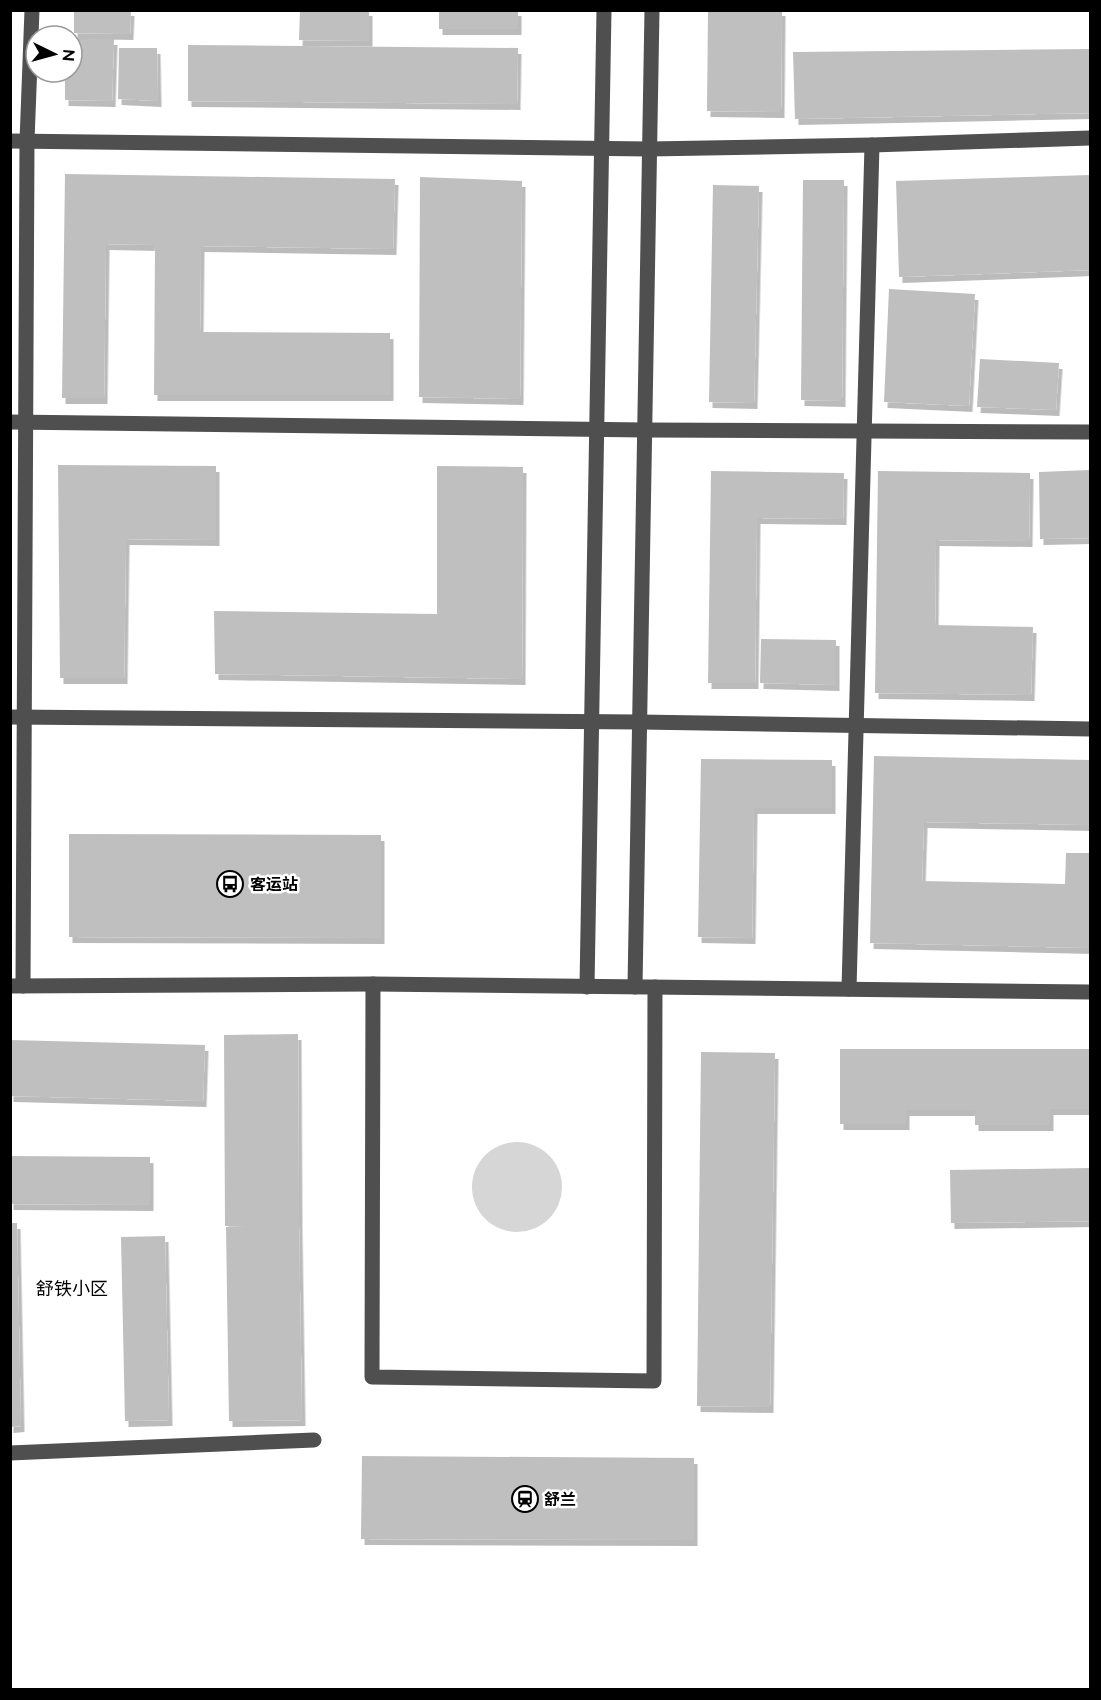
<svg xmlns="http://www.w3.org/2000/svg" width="1101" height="1700" viewBox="0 0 1101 1700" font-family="Raleway,'Noto Sans SC',sans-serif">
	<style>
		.green { fill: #d6d6d6 }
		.building { fill: #bfbfbf; filter: url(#shadow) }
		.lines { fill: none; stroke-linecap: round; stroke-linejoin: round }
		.minor { stroke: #4f4f4f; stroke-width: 15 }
		.labels { text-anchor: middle; stroke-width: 5; stroke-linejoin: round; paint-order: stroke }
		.poi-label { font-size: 16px; font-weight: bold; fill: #000; stroke: #fff; text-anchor: start }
		.neighbourhood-label { font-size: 18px; fill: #000; stroke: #fff }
	</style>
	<defs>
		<filter id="shadow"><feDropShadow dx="3.5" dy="6" stdDeviation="0" flood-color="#0004"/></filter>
	</defs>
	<rect width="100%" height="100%" fill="#fff"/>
	<circle class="green" cx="517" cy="1187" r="45"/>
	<g class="building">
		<path d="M74,10H131L130,34L74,33Z"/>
		<path d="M300,10H369V41L299,40Z"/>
		<rect x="439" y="10" width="79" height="19"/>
		<path d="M708,10H782L781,112L707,111Z"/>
		<path d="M72,39H114L112,101L65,100V72H72Z"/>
		<path d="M188,45L518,48L517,104L188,101Z"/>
		<path d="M119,48H157L158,101L118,99Z"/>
		<path d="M1090,49V113L795,119L793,52Z"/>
		<path d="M65,174L395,179L393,249L201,246L200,332L390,333V395H154L155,245L106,244L104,398H62Z"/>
		<path d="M1090,175V270L899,277L896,181Z"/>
		<path d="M420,177L522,181L520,399L419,397Z"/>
		<path d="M803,180H844L842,401L801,400Z"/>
		<path d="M713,185L759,186L754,403L709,402Z"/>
		<path d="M889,289L975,294L969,406L884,402Z"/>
		<path d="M980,359L1059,363L1056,410L977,407Z"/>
		<path d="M58,465L216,466V540L126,539L124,678H60Z"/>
		<path d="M437,466L523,467L522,679L215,674L214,611L437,614Z"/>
		<path d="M1090,470V538L1040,539L1039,472Z"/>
		<path d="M711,471L844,473L843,519L757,518L755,683H708Z"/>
		<path d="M878,471L1030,473L1029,541L936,540L935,625L1033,627L1031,695L875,693Z"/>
		<path d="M761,639L836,640V685L760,683Z"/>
		<path d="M874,756L1090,760V825L924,822L922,881L1065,884L1066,853H1090V948L870,943Z"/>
		<path d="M701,759L832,760V808H754L752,938L698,937Z"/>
		<path d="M69,834L381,835V938L69,937Z"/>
		<path d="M298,1034L299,1226L302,1420L229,1421L226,1227L246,1226H225L224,1035Z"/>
		<path d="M10,1040L205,1045L203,1101L10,1096Z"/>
		<path d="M840,1049H1090V1109H1050V1125H975V1110H906V1124H840Z"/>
		<path d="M701,1052L775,1053L770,1407L697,1406Z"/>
		<path d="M10,1156L150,1157V1205L10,1204Z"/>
		<path d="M1090,1168V1221L951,1223L950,1170Z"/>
		<path d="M10,1223H17L21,1426L10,1427Z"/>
		<path d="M165,1236L169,1420L125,1421L121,1237Z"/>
		<path d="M362,1456L694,1458V1540L361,1539Z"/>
	</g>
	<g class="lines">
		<g class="minor">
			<path d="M10,141L649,149L872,145L1090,138"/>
			<path d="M10,422L645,430L1090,432"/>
			<path d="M10,717L640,722L1090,729"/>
			<path d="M373,984L372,1377L654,1381L655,987"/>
			<path d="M10,986L373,984L1090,992"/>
			<path d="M23,986L27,141L32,10"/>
			<path d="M587,987L604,10"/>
			<path d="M635,987L652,10"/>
			<path d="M849,989L872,145"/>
			<path d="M10,1453L314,1440"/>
		</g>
	</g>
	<defs>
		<symbol id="bus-ring" viewBox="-11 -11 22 22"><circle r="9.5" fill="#fff" stroke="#000" stroke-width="1.5"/><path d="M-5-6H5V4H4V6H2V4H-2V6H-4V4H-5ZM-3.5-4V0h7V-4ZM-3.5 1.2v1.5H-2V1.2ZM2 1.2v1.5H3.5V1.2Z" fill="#000"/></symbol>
		<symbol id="station-ring" viewBox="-11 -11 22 22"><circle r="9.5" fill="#fff" stroke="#000" stroke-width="1.5"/><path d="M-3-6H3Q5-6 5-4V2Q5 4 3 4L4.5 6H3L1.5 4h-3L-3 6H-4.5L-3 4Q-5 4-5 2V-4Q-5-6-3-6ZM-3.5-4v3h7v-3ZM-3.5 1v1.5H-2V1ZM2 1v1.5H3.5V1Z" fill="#000"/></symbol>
	</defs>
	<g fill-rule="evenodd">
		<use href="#bus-ring" x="215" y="869" width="30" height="30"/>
		<use href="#station-ring" x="510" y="1484" width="30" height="30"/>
	</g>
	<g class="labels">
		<g class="poi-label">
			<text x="250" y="890">客运站</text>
			<text x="544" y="1505">舒兰</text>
		</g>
		<g class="neighbourhood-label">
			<text x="72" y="1295">舒铁小区</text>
		</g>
	</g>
	<rect width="1101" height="1700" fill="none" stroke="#000000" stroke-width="24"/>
	<g transform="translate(54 54) rotate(95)"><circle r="28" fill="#ffffff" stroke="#999999" stroke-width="1.5"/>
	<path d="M0-4.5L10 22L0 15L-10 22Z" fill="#000000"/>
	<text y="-9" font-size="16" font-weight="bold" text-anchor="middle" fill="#000000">N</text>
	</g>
</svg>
